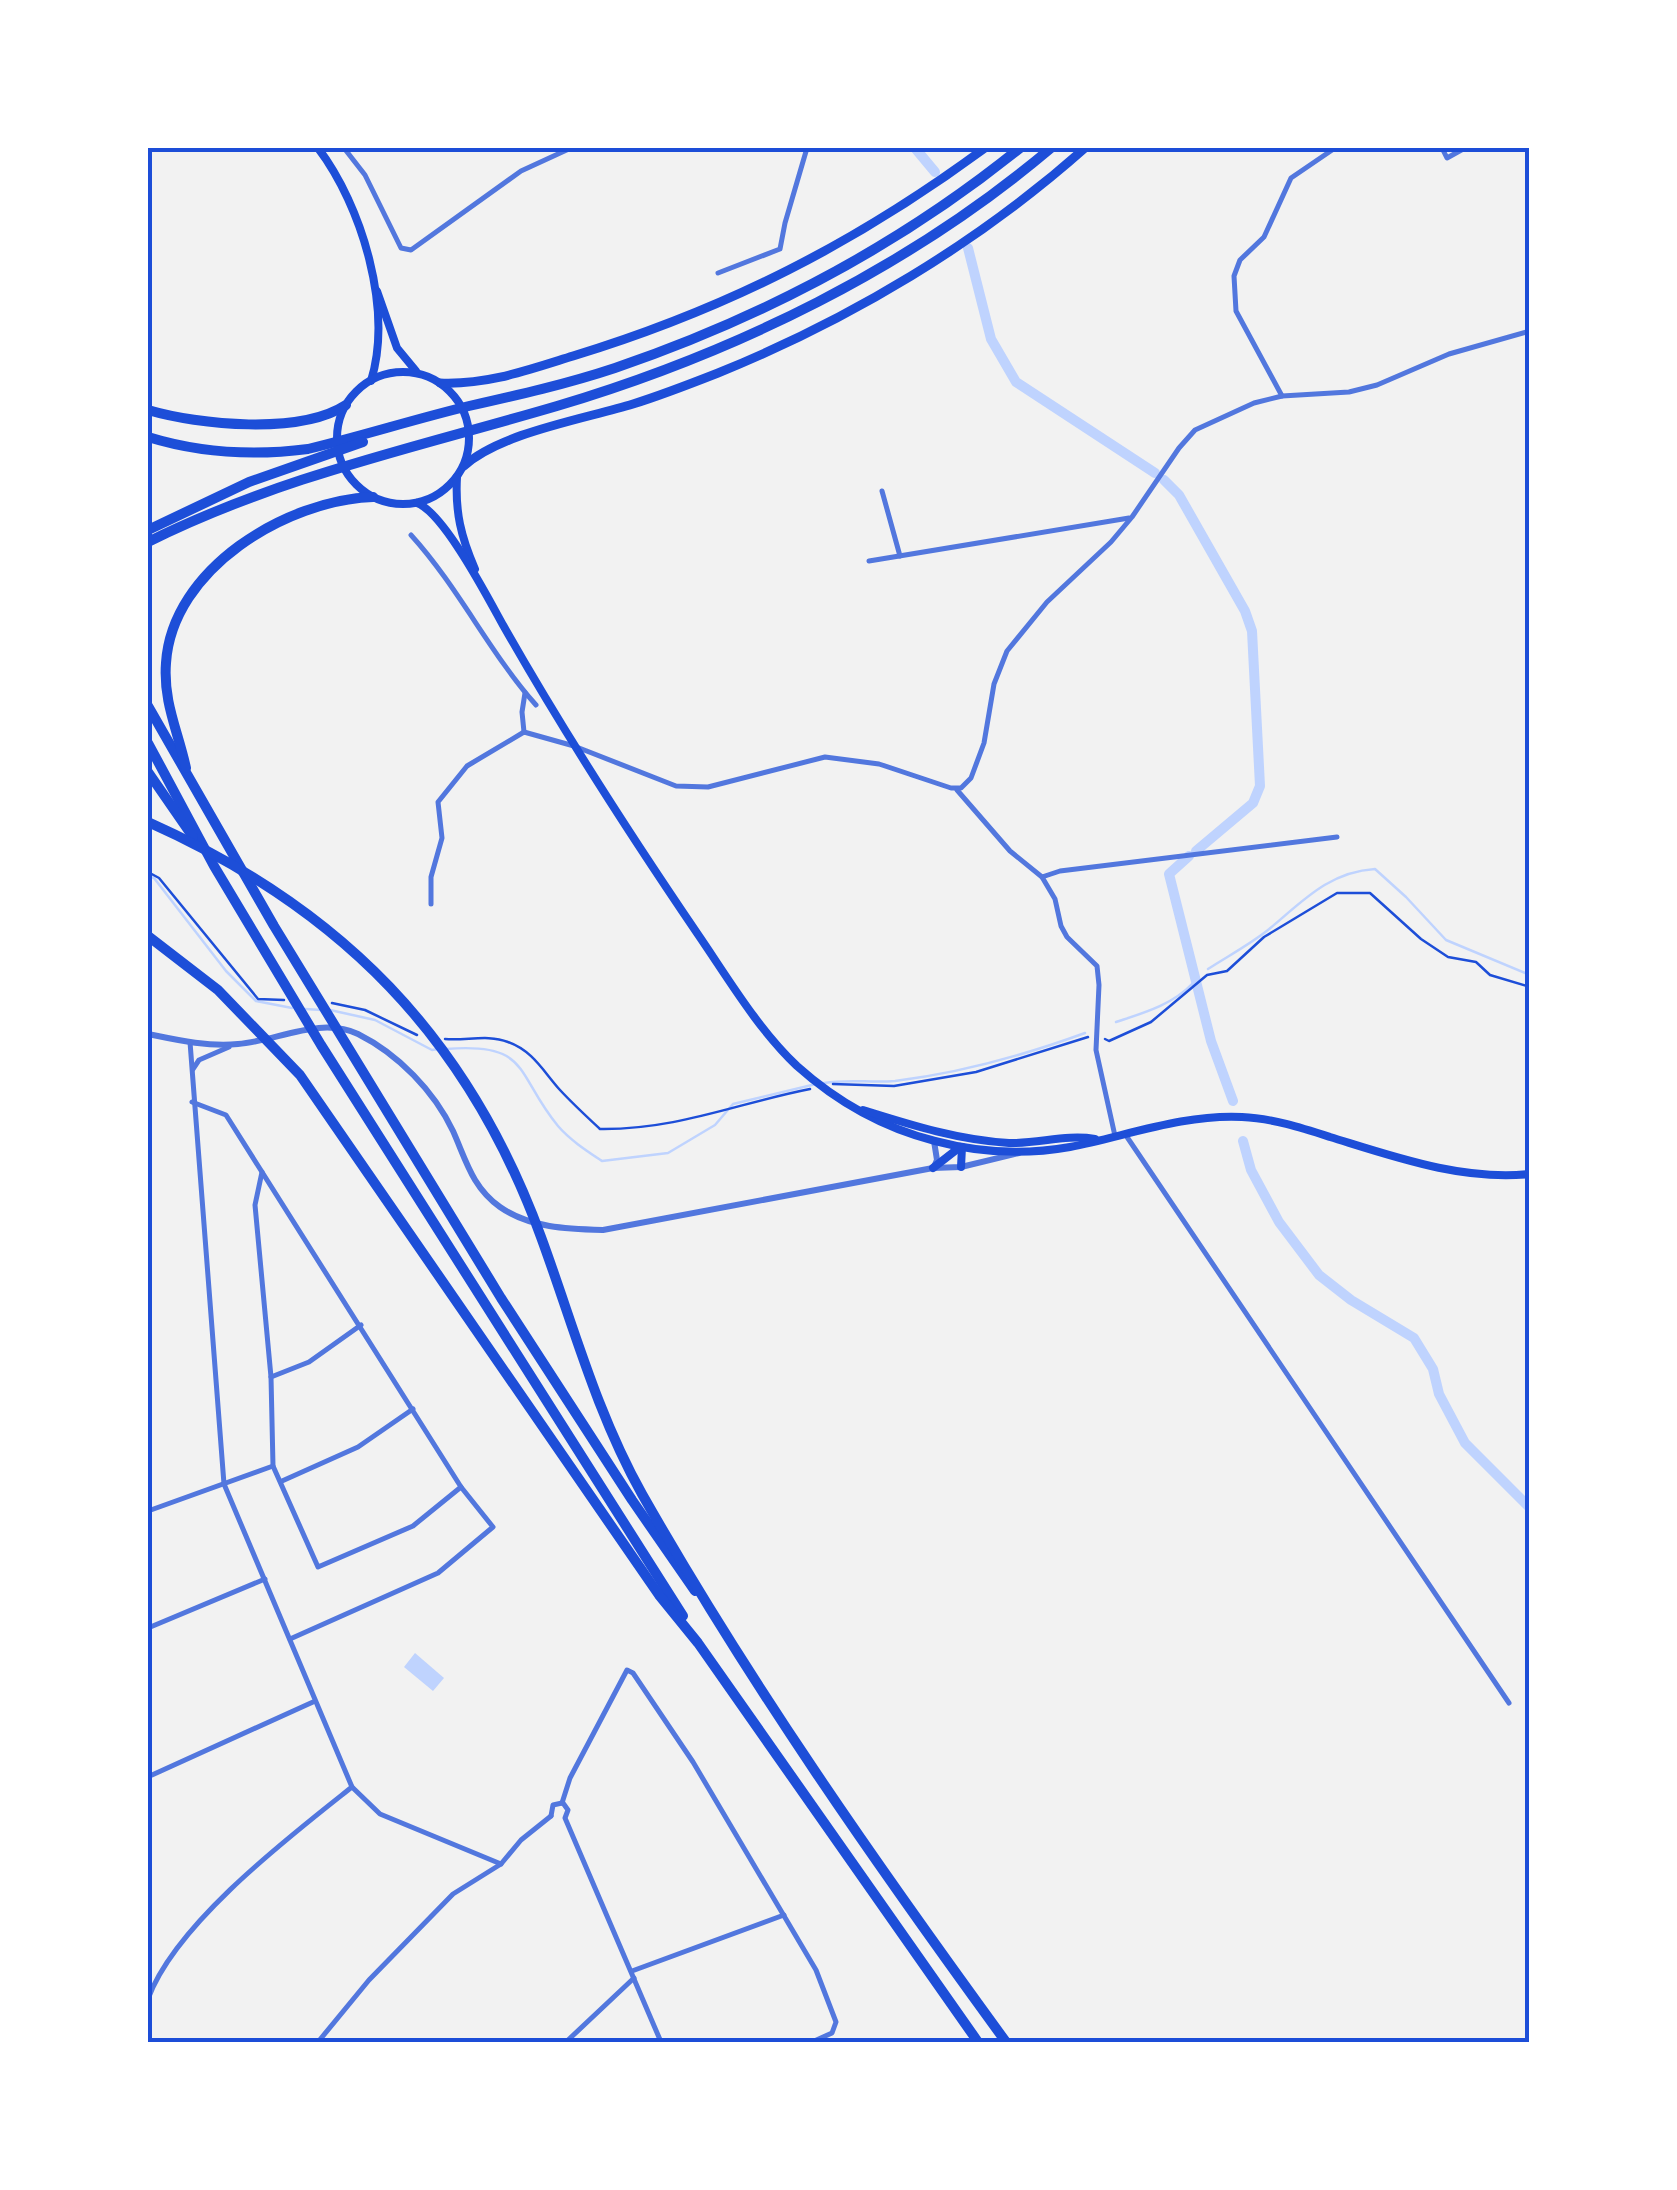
<svg xmlns="http://www.w3.org/2000/svg" width="1677" height="2190" viewBox="0 0 1677 2190" font-family="'Exo 2',sans-serif">
	<style>
		.water { fill: #bfd3fe }
		.lines { fill: none; stroke-linecap: round; stroke-linejoin: round }
		.stream { stroke: #bfd3fe; stroke-width: 2.5 }
		.canal { stroke: #bfd3fe; stroke-width: 10 }
		.path { stroke: #1d4ed8; stroke-width: 2.5 }
		.minor { stroke: #5277de; stroke-width: 5 }
		.tertiary { stroke: #5277de; stroke-width: 6 }
		.secondary { stroke: #1d4ed8; stroke-width: 8 }
		.trunk { stroke: #1d4ed8; stroke-width: 9 }
		.motorway { stroke: #1d4ed8; stroke-width: 10 }
		.neatline { fill: none; stroke: #1d4ed8; stroke-width: 4 }
	</style>
	<rect width="100%" height="100%" fill="#f2f2f2"/>
	<path class="water" d="M415,1653L444,1678L433,1691L404,1667Z"/>
	<g class="lines">
		<g class="stream">
			<path d="M148,876L154,878L226,971L256,1001L292,1008"/>
			<path d="M1208,969C1228,956 1249,945 1268,930C1302,902 1328,872 1375,869L1406,897L1446,940L1530,975"/>
			<path d="M305,1009L322,1010"/>
			<path d="M330,1010L375,1020L432,1050L438,1049"/>
			<path d="M1116,1022C1143,1013 1172,1005 1192,984"/>
			<path d="M446,1049C531,1042 515,1074 558,1126C570,1140 587,1151 602,1161L668,1153L715,1125L733,1104L816,1084"/>
			<path d="M824,1083C848,1079 871,1083 895,1081C961,1073 1022,1056 1085,1033"/>
		</g>
		<g class="canal">
			<path d="M915,148L935,172"/>
			<path d="M968,248L991,339L1016,382L1155,473"/>
			<path d="M1164,480L1179,495L1245,611L1252,631L1260,786L1253,803L1196,851"/>
			<path d="M1189,856L1169,874L1211,1041L1233,1101"/>
			<path d="M1243,1141L1251,1170L1279,1222L1319,1275L1351,1300L1414,1338L1433,1369L1439,1394L1465,1443L1530,1508"/>
		</g>
		<g class="path">
			<path d="M148,872L159,878L258,999L284,1000"/>
			<path d="M332,1003L365,1010L417,1035"/>
			<path d="M445,1039C466,1041 488,1034 508,1042C533,1051 543,1071 560,1090C573,1104 586,1116 600,1129C677,1130 738,1103 810,1089"/>
			<path d="M1105,1039L1109,1041L1151,1022L1207,975L1227,971L1264,937L1337,893H1370L1421,939L1448,957L1476,962L1490,975L1530,987"/>
			<path d="M833,1084L894,1086L976,1072L1088,1037"/>
		</g>
		<g class="minor">
			<path d="M344,148L365,175L401,248L411,250L521,171L571,148"/>
			<path d="M1442,148L1447,158L1465,148"/>
			<path d="M718,273L780,249L785,223L807,148"/>
			<path d="M1282,396L1236,311L1234,276L1240,260L1264,237L1291,178L1335,148"/>
			<path d="M882,491L900,556"/>
			<path d="M411,535C459,588 489,652 536,705"/>
			<path d="M869,561L1129,518"/>
			<path d="M524,732L522,712L525,693"/>
			<path d="M957,790L1010,851L1042,877L1055,899L1061,926L1067,937L1097,966L1099,985L1096,1050L1115,1136"/>
			<path d="M1042,877L1060,871L1337,837"/>
			<path d="M431,904V877L442,838L438,802L467,766L524,732L574,746L676,786L708,787L825,757L879,764L951,788H961L971,778L984,743L994,684L1007,651L1047,602L1111,542L1132,517L1179,448L1195,430L1254,403L1282,396L1349,392L1377,385L1449,354L1530,331"/>
			<path d="M190,1042L224,1484L352,1787L380,1814L501,1864"/>
			<path d="M193,1069L199,1060L229,1047"/>
			<path d="M192,1102L226,1115L461,1487L493,1527L438,1573L290,1639"/>
			<path d="M1125,1134L1509,1703"/>
			<path d="M262,1172L255,1205L271,1377L273,1466L318,1567L413,1526L461,1487"/>
			<path d="M271,1377L309,1362L361,1325"/>
			<path d="M282,1481L358,1447L413,1409"/>
			<path d="M148,1511L273,1466"/>
			<path d="M148,1628L265,1579"/>
			<path d="M152,1775L313,1702"/>
			<path d="M562,1803L570,1778L627,1670L633,1673L693,1762L816,1970L836,2022L832,2033L812,2042"/>
			<path d="M563,1803L568,1810L565,1818L661,2042"/>
			<path d="M551,1816L553,1805L562,1803"/>
			<path d="M632,1971L784,1915"/>
			<path d="M148,1999C175,1924 289,1837 352,1787"/>
			<path d="M318,2042L369,1980L453,1894L501,1864L521,1840L551,1816"/>
			<path d="M566,2042L634,1978"/>
		</g>
		<g class="tertiary">
			<path d="M148,1034C177,1040 208,1047 238,1044C277,1041 320,1016 358,1034C398,1054 434,1091 453,1131C466,1160 472,1187 500,1207C530,1228 568,1229 603,1230L933,1168L961,1167L1019,1153"/>
			<path d="M934,1167L937,1160L934,1141"/>
		</g>
		<g class="secondary">
			<path d="M318,148C362,206 393,309 371,381"/>
			<path d="M377,291L397,348L416,371"/>
			<circle cx="403" cy="438" r="66"/>
			<path d="M457,477C455,512 461,537 475,569"/>
			<path d="M417,503C444,513 488,598 503,625C563,731 629,833 697,933C728,978 757,1028 797,1066C836,1101 884,1128 935,1141C980,1153 1025,1155 1070,1147C1126,1136 1184,1114 1242,1117C1271,1118 1302,1128 1330,1137C1395,1157 1462,1181 1530,1174"/>
			<path d="M863,1110C911,1125 958,1140 1009,1143C1038,1144 1066,1134 1095,1139"/>
			<path d="M961,1167L962,1147"/>
			<path d="M933,1168L960,1147"/>
		</g>
		<g class="trunk">
			<path d="M440,383C487,385 528,370 573,356C727,309 856,243 985,148"/>
			<path d="M464,466C500,433 584,419 633,404C662,395 690,384 718,373C851,319 978,243 1085,148"/>
		</g>
		<g class="motorway">
			<path d="M148,410C199,425 300,435 346,405"/>
			<path d="M148,437C200,453 254,456 308,449C362,436 415,419 469,406C518,395 567,384 615,368C761,318 900,245 1020,148"/>
			<path d="M148,530L249,482L363,442"/>
			<path d="M148,542C278,477 418,447 557,406C735,353 909,268 1051,148"/>
			<path d="M148,706L274,926L501,1298L632,1500L695,1591"/>
			<path d="M148,743L214,866L321,1045L683,1616"/>
			<path d="M186,768C178,731 163,702 166,663C172,569 286,500 373,497"/>
			<path d="M148,772L193,837"/>
			<path d="M148,822C341,908 468,1037 541,1237C573,1324 596,1412 642,1494C750,1684 877,1865 1006,2042"/>
			<path d="M148,936L218,990L300,1075L659,1595L698,1643L978,2042"/>
		</g>
	</g>
	<rect width="1677" height="2190" fill="none" stroke="#ffffff" stroke-width="300"/>
	<rect x="150" y="150" width="1377" height="1890" class="neatline"/>
</svg>
